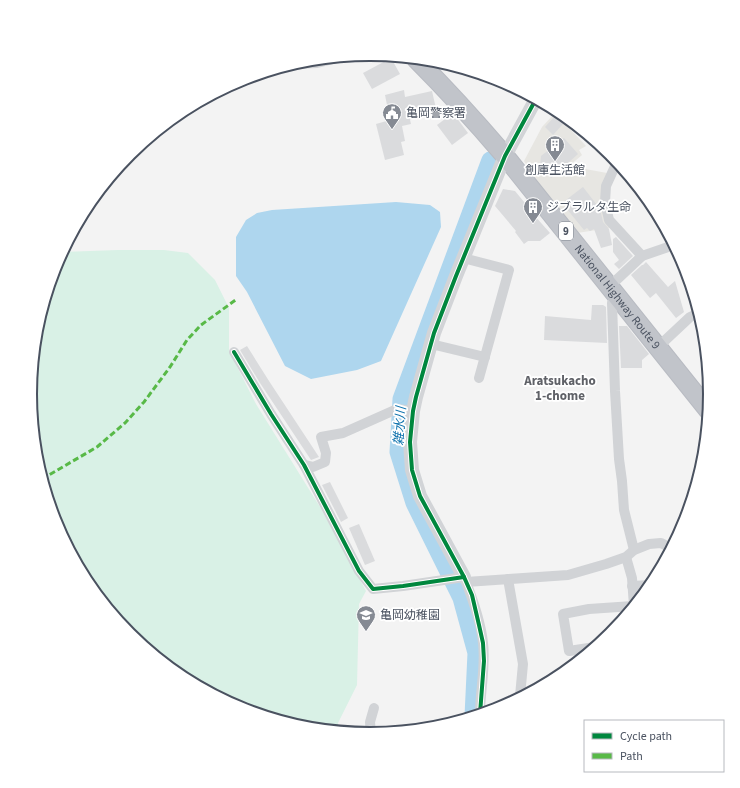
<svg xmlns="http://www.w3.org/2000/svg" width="740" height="788" viewBox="0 0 740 788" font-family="'Source Sans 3','Noto Sans JP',sans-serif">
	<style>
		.commercial { fill: #e7e6e2 }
		.green { fill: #d9f1e6 }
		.water { fill: #aed6ee }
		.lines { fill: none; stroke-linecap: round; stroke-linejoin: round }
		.river { stroke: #aed6ee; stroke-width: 17 }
		.building { fill: #dadbdd }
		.highway-casing { stroke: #b8bbc2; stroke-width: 20 }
		.street { stroke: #d1d3d6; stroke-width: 10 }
		.secondary { stroke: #d2d4d7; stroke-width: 14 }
		.highway { stroke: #c1c4ca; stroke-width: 18 }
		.quiet { stroke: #58b947; stroke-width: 3; stroke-dasharray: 6 3; stroke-linecap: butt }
		.cycleway-casing { stroke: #fff; stroke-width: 6 }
		.cycleway { stroke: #00873e; stroke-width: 4 }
		.labels { text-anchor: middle; stroke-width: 3.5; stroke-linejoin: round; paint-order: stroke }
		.shield { fill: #fff; stroke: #808690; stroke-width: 1 }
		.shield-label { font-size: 11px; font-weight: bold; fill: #4a5260 }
		.poi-label { font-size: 12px; fill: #4a5260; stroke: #fff; text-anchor: start }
		.street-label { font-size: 12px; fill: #4a5260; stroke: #fff }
		.neighbourhood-label { font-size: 13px; font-weight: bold; fill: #5f6167; stroke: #fff }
		.water-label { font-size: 13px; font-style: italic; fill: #0f73ae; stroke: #fff }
		.rim { fill: none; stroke: #4a5260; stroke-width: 2 }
	</style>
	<rect width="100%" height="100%" fill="#f3f3f3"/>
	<path class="commercial" d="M555,113L586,146L579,150L582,155L569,166L607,173L603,206L610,228L577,233L548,197L524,161L542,127Z"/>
	<path class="green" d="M118,250H164L188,253L215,280L229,308V351L256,404L320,507L366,591L359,604L357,685L338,723V731L303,727L240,708L181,677L129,634L87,583L56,524L36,460L30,394L37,327L56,264L62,252Z"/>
	<path class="water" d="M396,202L430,205L440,212L441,227L381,361L357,370L311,379L285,366L247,292L236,276V237L246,220L257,213L272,210Z"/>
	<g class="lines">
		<path class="river" d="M473,716L476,653L461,598L414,503L398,452L401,399L490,160"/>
	</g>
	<g class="building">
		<path d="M391,58L400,74L372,89L363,73Z"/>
		<path d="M404,90L405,97L432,91L437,113L429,115L427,107L408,111L411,124L402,126L405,141L401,142L404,155L385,160L376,124L390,120L385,95Z"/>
		<path d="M453,113L468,133L452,145L437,125Z"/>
		<path d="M555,116L563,124L553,135L545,127Z"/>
		<path d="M564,138L578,154L551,178L540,167L541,156Z"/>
		<path d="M583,187L600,209L603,222L609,229L612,245L601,248L594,229L590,231L587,228L584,230L562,203Z"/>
		<path d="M503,189L515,191L534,214V215L550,233L540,241H528L524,244L515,232L516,231L495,206Z"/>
		<path d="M616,237L633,256L619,269L614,264L619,260L613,252V239Z"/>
		<path d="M646,262L668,287L675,281L684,312L676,318L656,293L650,298L631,275L642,265H643Z"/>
		<path d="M592,305H603L606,307L607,343L544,340L545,316L591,320Z"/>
		<path d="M619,326H627L649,354L642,360V368H621Z"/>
		<path d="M247,346L269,381L319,457L311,460L260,383L240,350Z"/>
		<path d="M330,482L348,518L341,522L322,485Z"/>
		<path d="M359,524L375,561L365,565L349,528Z"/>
	</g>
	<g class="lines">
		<defs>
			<g id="highway">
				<path id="s1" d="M416,59C447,90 476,122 505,156L708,410"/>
			</g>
		</defs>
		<use href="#highway" class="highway-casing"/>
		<g class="street">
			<path d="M293,64L317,63L341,57"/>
			<path d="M617,162L606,186L605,202L609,220L642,256"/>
			<path d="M463,258L509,270L479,378"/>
			<path d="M610,286L642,256L674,245"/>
			<path d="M617,296L612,303L615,391L619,459L622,481L624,510L634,550"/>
			<path d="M431,344L485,357"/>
			<path d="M658,347L690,317L699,313"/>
			<path d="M234,352L271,414L304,465L359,571L373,589L403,586L464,577C472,597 481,622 483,643C486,666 480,691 480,714"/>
			<path d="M304,465L313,467L325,462L326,453L321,437L343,433L397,409L413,411"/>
			<path d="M626,557L632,578L634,606"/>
			<path d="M508,579L523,664L520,696L521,697"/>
			<path d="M466,582L568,575L606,564L626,557L634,550L649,544L661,543L671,548"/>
			<path d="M632,586L651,585"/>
			<path d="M595,647L569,651L563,614L589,609L633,606"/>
			<path d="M371,734L370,722L374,708"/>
		</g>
		<path class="secondary" d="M464,577L420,496L412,470L410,442L413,411L416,397L434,333L456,276L505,156L536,99"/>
		<use href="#highway" class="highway"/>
		<path class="quiet" d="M42,479L97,447L125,423L144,402L170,367L187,340L201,325L237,299"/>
		<defs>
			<g id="cycleway">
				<path d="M234,352L271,414L304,465L359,571L373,589L403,586L464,577"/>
				<path d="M480,714L484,661L483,643L479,625L472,595L464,577L420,496L412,470L410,442L413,411L416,397L434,333L456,276L505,156L536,99"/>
			</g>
		</defs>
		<use href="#cycleway" class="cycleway-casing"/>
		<use href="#cycleway" class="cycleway"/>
	</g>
	<defs>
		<symbol id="civic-pin" viewBox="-11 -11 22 30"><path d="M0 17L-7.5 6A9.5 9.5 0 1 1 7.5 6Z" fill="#858a93" stroke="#fff"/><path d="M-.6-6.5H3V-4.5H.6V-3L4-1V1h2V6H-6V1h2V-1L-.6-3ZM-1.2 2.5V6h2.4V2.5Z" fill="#fff"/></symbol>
		<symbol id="building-pin" viewBox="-11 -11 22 30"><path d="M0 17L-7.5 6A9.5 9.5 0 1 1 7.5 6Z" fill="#858a93" stroke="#fff"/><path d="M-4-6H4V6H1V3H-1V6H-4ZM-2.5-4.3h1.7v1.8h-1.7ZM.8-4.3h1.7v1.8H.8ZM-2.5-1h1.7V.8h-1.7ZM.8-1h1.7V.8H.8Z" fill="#fff"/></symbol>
		<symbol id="school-pin" viewBox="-11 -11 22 30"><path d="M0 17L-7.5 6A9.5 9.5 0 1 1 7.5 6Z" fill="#858a93" stroke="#fff"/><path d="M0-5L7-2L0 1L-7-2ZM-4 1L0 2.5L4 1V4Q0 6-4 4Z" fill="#fff"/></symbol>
	</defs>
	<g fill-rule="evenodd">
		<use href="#civic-pin" x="381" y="102" width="22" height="30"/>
		<use href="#building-pin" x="544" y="134" width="22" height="30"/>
		<use href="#building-pin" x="522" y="196" width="22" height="30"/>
		<use href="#school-pin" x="355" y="604" width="22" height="30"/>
	</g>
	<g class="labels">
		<rect class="shield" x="559" y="222" width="14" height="18" rx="3"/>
		<g class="shield-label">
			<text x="566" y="235">9</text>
		</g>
		<g class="poi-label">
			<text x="406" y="117">亀岡警察署</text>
			<text x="555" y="174" text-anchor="middle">創庫生活館</text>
			<text x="547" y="211">ジブラルタ生命</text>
			<text x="380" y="619">亀岡幼稚園</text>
		</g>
		<g class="street-label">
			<text dy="4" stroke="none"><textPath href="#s1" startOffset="312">National Highway Route 9</textPath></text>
		</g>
		<g class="neighbourhood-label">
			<text x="560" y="385">Aratsukacho<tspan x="560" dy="15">1-chome</tspan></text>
		</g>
		<g class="water-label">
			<text transform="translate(399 426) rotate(-86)" y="5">雑水川</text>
		</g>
	</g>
	<path d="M0 0H740V788H0ZM37 394a333 333 0 1 1 666 0a333 333 0 1 1-666 0Z" fill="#fff" fill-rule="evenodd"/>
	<path class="rim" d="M37 394a333 333 0 1 1 666 0a333 333 0 1 1-666 0Z"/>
	<rect x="584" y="720" width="140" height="52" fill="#ffffff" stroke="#b7babf"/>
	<rect x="592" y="733" width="20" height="6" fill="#00873e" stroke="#b7babf"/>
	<text x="620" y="740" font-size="12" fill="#4a5260">Cycle path</text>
	<rect x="592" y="753" width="20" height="6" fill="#58b947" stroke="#b7babf"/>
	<text x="620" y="760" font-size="12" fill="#4a5260">Path</text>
</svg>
